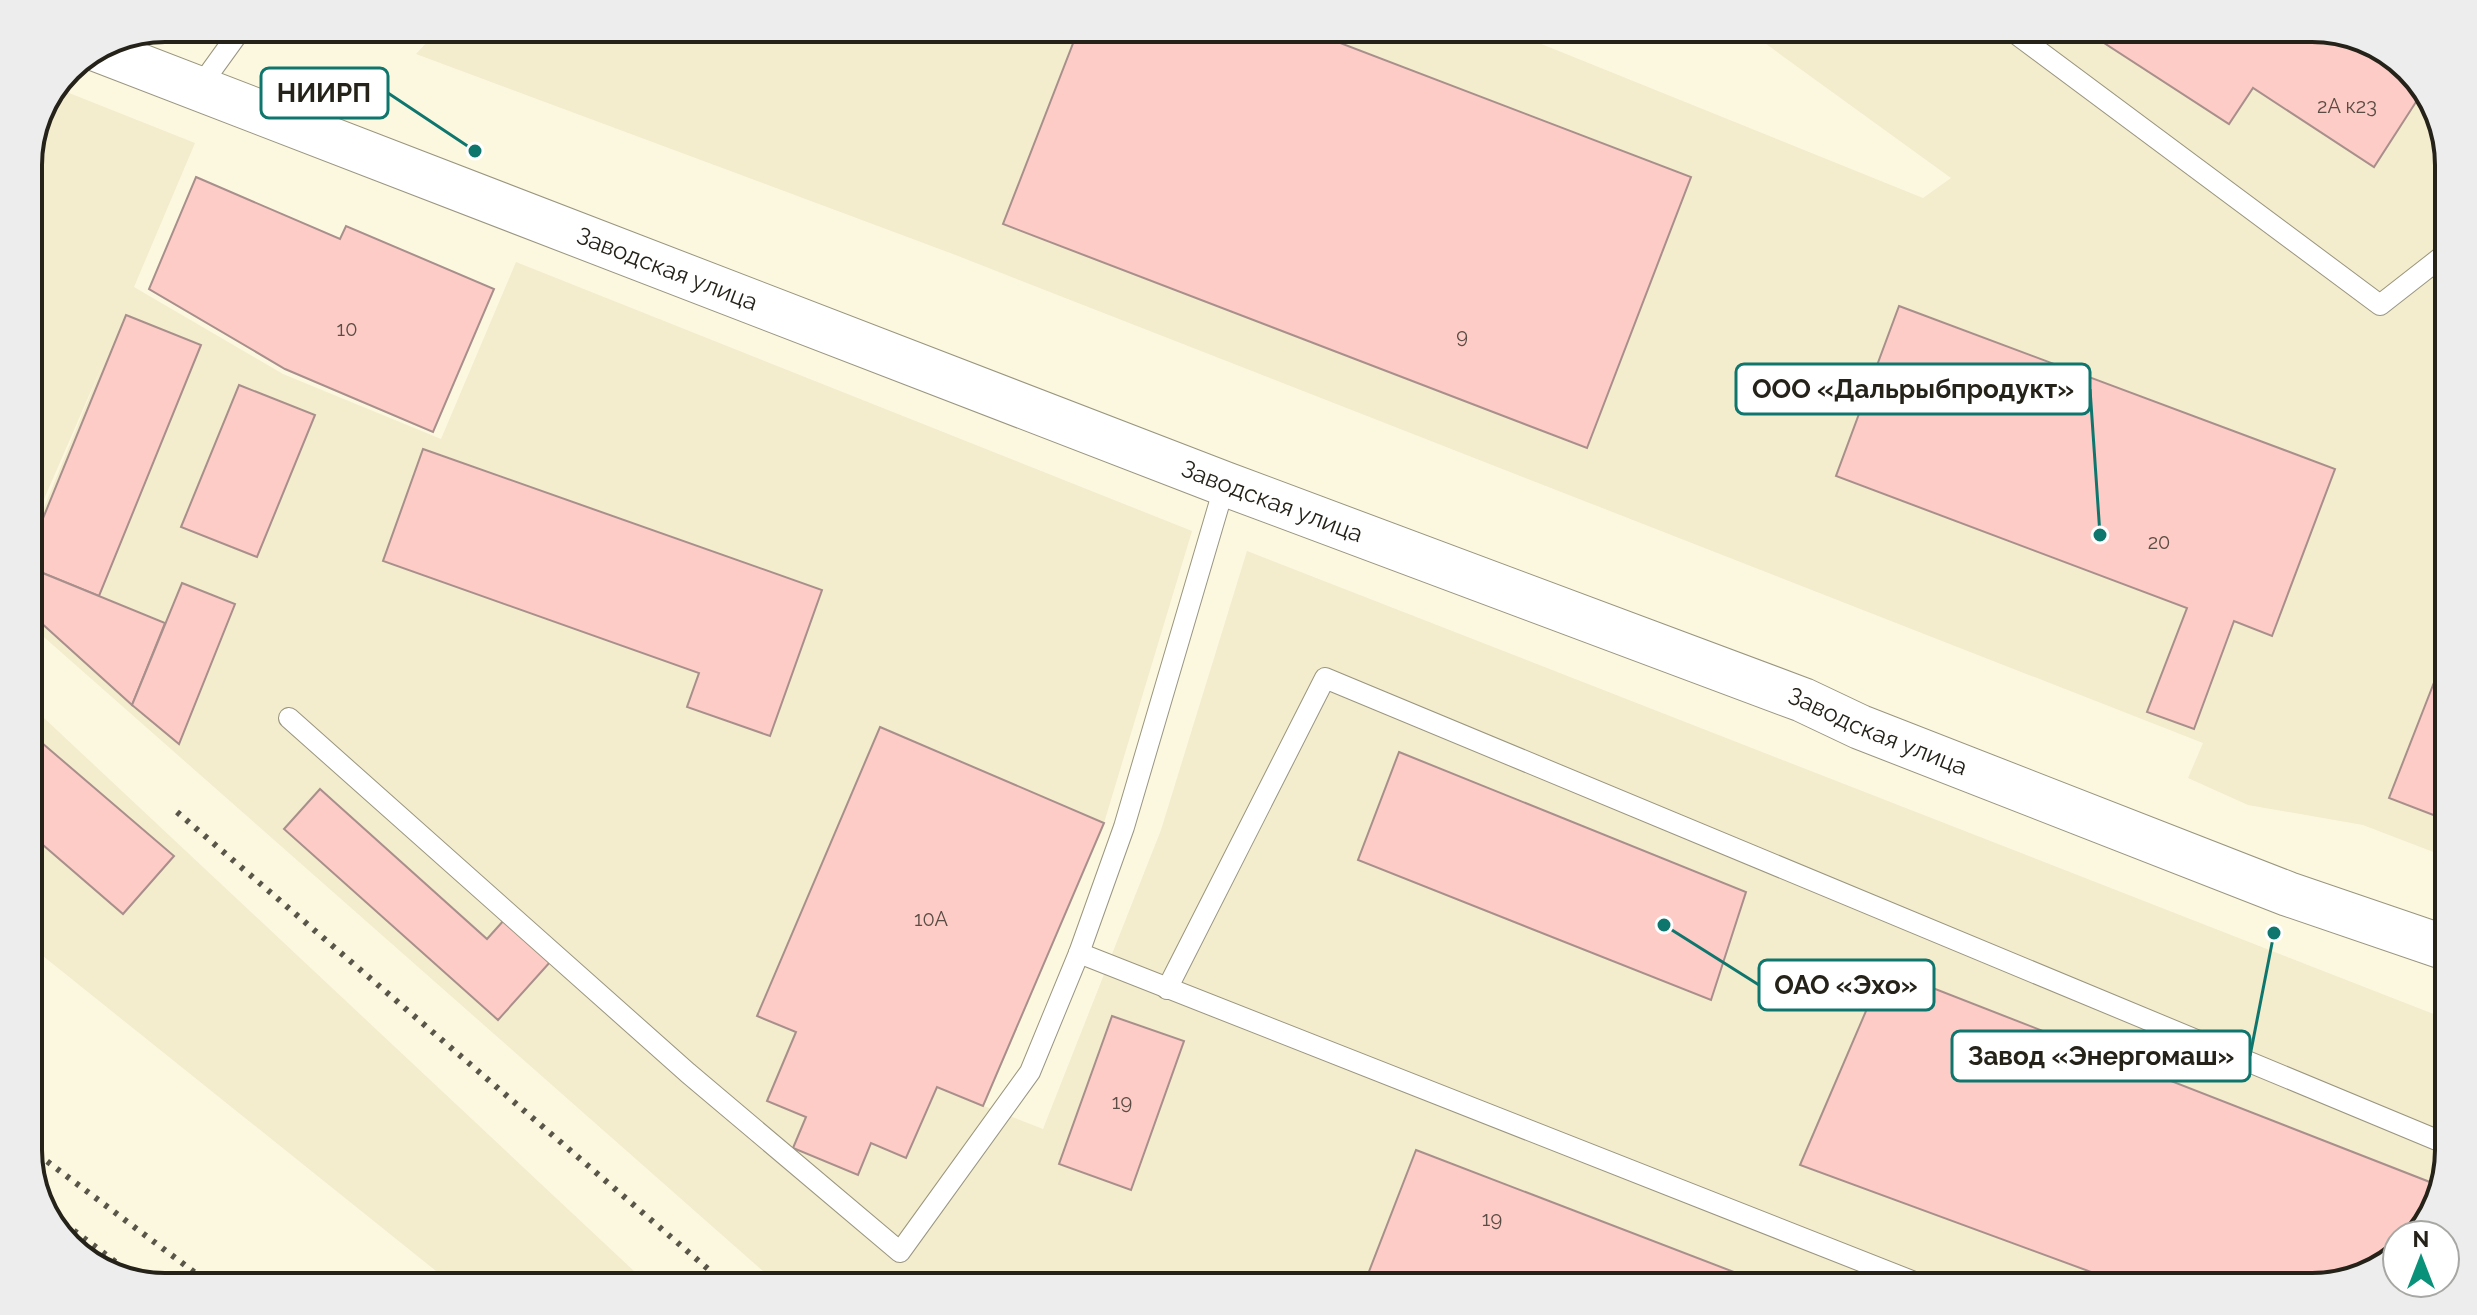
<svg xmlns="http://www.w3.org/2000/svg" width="2477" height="1315" viewBox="0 0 2477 1315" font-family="Raleway,sans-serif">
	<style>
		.built { fill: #f3eccd }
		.building { fill: #fdccc6; stroke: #a88f8b; stroke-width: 2 }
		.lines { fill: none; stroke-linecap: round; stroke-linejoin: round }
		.service-casing { stroke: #99957f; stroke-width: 22 }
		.tertiary-casing { stroke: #99957f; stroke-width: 46 }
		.service { stroke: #fff; stroke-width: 20 }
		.tertiary { stroke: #fff; stroke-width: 44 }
		.rail { stroke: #595649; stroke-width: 6; stroke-dasharray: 4 8; stroke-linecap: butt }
		.labels { text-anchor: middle; stroke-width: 7; stroke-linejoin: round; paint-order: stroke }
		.number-label { font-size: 20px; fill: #5a4c44 }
		.street-label { font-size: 24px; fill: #242219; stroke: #fff }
		.rim { fill: none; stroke: #242219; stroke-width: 4 }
		.leader { fill: none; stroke: #0f766e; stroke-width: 3 }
		.callout-dot { fill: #0f766e; stroke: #fff; stroke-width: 3 }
		.callout { fill: #fff; stroke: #0f766e; stroke-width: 3 }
		.callout-label { font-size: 26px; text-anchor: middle; font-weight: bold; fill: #242219 }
	</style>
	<rect width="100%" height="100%" fill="#fcf8e0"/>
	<g class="built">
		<path d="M440,28H1502L1923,198L1951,178L1744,28H2312L2373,42L2426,89L2449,157V858L2363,825L2248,805L2188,778L2203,743L953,254L416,54Z"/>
		<path d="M59,89L195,143L134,287L283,374L441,439L516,262L1192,531L1104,823L984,1106L1043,1129L1161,830L1247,551L2449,1020V1150L2435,1211L2412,1235H2397V1251L2381,1268L2312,1287H781L28,623V547L104,361L28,536V157Z"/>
		<path d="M28,703L651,1287H456L28,944Z"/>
	</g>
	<g class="building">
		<path d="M1079,28H1301L1691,177L1587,448L1003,224Z"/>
		<path d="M2081,28H2312L2373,42L2425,88L2374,167L2253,88L2229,124Z"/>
		<path d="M196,177L340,239L346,226L494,289L433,432L285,369L149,289Z"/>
		<path d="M1899,306L2335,469L2272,636L2234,621L2194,729L2147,712L2187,608L1836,476Z"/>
		<path d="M126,315L201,345L99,596L28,567V555Z"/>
		<path d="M239,385L315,415L257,557L181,527Z"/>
		<path d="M423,449L822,590L770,736L687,707L699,673L383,561Z"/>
		<path d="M28,567L165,623L132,705L28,611Z"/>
		<path d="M182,583L235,604L179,744L132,705Z"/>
		<path d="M2449,644V821L2389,798Z"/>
		<path d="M880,727L1104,823L983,1106L937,1087L906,1158L871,1143L858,1175L793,1148L806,1117L767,1101L796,1032L757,1016Z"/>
		<path d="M28,731L174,856L123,914L28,832Z"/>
		<path d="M1399,752L1746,892L1711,1000L1358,860Z"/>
		<path d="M320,789L487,939L505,919L551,961L498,1020L284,829Z"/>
		<path d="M1884,969L2440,1186L2435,1211L2412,1235H2397V1251L2381,1268L2312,1287H2132L1800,1165Z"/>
		<path d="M1112,1016L1184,1041L1131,1190L1059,1164Z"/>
		<path d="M1416,1150L1773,1287H1363Z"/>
	</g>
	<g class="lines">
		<defs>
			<g id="service">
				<path d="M2008,28L2380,305L2449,251"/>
				<path d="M198,89L242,28"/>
				<path d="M289,718L688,1073L900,1252L1030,1072L1079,953L1124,827L1225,484"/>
				<path d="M1079,953L1927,1287"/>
				<path d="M1167,989L1325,678L2449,1145"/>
			</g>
			<g id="tertiary">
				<path id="s1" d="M96,49L1225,484L1803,700L1860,727L2288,894L2449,949"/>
			</g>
		</defs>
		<use href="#service" class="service-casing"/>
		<use href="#tertiary" class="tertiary-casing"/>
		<use href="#service" class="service"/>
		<use href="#tertiary" class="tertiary"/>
		<g class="rail">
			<path d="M177,812L729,1287"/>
			<path d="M28,1147L214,1287"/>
			<path d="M45,1209L141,1281"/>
		</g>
	</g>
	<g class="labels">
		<g class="number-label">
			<text x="2347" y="113">2А к23</text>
			<text x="347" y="336">10</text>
			<text x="1462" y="343">9</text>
			<text x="2159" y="549">20</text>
			<text x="931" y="926">10А</text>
			<text x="1122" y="1109">19</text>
			<text x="1492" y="1226">19</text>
		</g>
		<g class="street-label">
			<text dy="8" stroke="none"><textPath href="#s1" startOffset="612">Заводская улица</textPath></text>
			<text dy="8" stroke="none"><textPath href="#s1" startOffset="1260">Заводская улица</textPath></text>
			<text dy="8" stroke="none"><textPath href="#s1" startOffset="1908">Заводская улица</textPath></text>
		</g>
	</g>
	<path d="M0 0H2477V1315H0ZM165 42H2312A123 123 0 0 1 2435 165V1150A123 123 0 0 1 2312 1273H165A123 123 0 0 1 42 1150V165A123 123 0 0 1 165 42Z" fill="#ededed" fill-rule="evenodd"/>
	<path class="rim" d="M165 42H2312A123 123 0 0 1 2435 165V1150A123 123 0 0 1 2312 1273H165A123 123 0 0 1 42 1150V165A123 123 0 0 1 165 42Z"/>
	<path class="leader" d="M475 151L388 93M2100 535L2090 389M1664 925L1759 985M2274 933L2250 1056"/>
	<g class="callout-dot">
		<circle cx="475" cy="151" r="8"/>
		<circle cx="2100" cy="535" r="8"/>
		<circle cx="1664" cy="925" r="8"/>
		<circle cx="2274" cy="933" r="8"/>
	</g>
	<g class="callout">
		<rect x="261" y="68" width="127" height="50" rx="8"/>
		<rect x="1736" y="364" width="354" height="50" rx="8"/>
		<rect x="1759" y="960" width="175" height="50" rx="8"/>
		<rect x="1952" y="1031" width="298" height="50" rx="8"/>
	</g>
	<g class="callout-label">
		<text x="324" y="102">НИИРП</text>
		<text x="1913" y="398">ООО «Дальрыбпродукт»</text>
		<text x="1846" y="994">ОАО «Эхо»</text>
		<text x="2101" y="1065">Завод «Энергомаш»</text>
	</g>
	<g transform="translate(2421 1259)"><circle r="38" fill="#ffffff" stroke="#a7a7a3" stroke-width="2"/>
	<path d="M0-6L14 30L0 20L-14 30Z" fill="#0a917a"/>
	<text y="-12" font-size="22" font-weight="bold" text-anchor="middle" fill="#242219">N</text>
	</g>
</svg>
